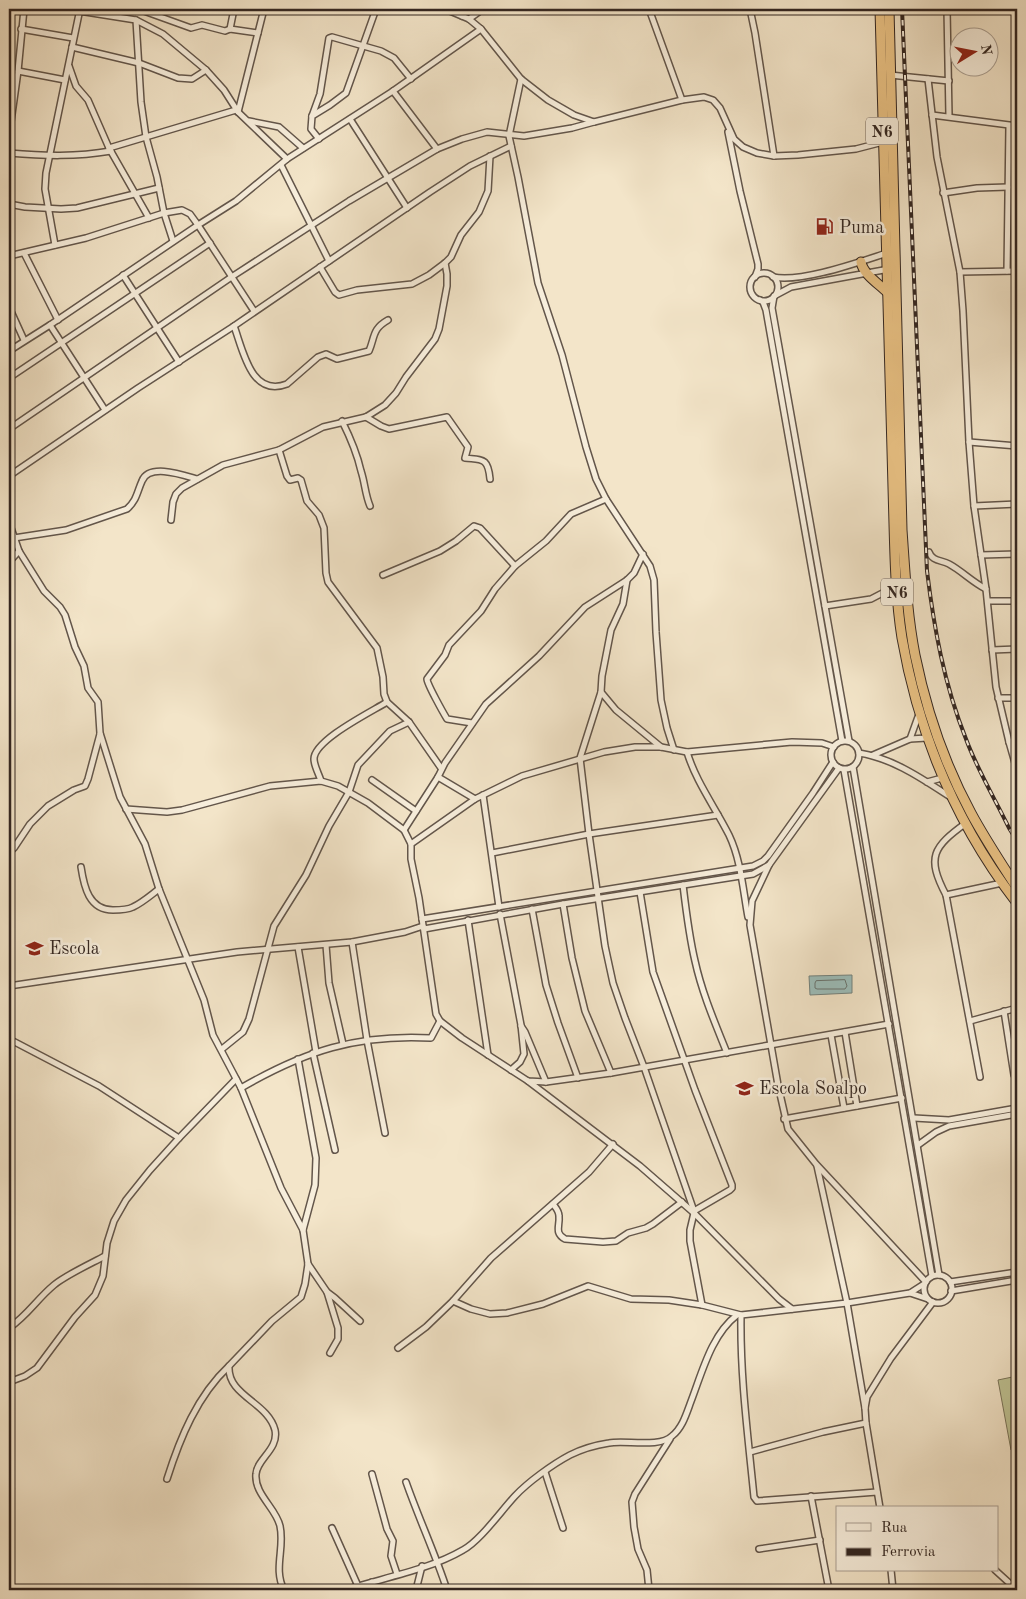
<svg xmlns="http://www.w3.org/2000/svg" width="1026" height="1599" viewBox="0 0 1026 1599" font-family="'Old Standard TT',serif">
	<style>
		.green { fill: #bfc394; stroke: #79745a }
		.water { fill: #9cbebb; stroke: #72817d }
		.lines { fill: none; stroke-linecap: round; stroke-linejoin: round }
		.shore { stroke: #68726e; stroke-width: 1 }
		.minor-casing { stroke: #63564b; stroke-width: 8 }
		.trunk-casing { stroke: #332621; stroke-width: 11 }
		.minor { stroke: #f7eedc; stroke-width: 5 }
		.trunk { stroke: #eac284; stroke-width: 9 }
		.rail-casing { stroke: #332621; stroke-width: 4 }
		.rail { stroke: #f7eedc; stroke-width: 2; stroke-dasharray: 5.5; stroke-linecap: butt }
		.labels { text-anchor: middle; stroke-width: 5; stroke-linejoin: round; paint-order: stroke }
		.shield { fill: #f7eedc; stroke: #6e6259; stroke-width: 1 }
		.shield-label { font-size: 16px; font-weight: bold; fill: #332621 }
		.poi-label { font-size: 18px; fill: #332621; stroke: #f7eedc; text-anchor: start }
	</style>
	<rect width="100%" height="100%" fill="#f3e5c9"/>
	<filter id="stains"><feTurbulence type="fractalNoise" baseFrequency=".004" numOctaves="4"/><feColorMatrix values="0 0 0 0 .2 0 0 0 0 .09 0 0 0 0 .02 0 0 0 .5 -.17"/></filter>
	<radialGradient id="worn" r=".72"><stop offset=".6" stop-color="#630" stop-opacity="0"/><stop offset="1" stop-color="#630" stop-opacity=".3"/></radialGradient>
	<path class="green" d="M1017,1376V1449L1011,1450L998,1380Z"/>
	<path class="water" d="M852,975V993L810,995L809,976Z"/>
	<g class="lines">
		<path class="shore" d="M845,980L847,986L845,989H817L815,988V983L816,981Z"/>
		<defs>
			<g id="minor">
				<path d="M445,9L469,19L481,29L521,79L548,100L574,115L594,122L682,100L704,97L713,100L720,108L734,139L743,147L757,153L774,156L798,155L856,149L883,142"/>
				<path d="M459,9L462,16"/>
				<path d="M649,9L682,100"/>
				<path d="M750,9L755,33L774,156"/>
				<path d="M947,9L949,116"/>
				<path d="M141,10L191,28L202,25L225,31L230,29L258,33"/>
				<path d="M79,11L136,20L141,102L146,137L157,177L164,213L173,241"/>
				<path d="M469,19L483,9"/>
				<path d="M136,20L163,34L206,70L224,90L238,112L287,159"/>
				<path d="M21,29L73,38"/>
				<path d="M230,29L234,9"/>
				<path d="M72,47L139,63L178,78L192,79L206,70"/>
				<path d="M69,66L76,86L88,100L109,148L149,218"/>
				<path d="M18,71L65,80"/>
				<path d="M890,75L949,81"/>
				<path d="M521,79L509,136L518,177L538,283L562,355L586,447L596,479L606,499L650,566L654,580L656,632L661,700L667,728L674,750"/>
				<path d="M928,79L937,157L960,272L963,311L969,442L974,506L986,589L996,687L1009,742L1017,770"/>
				<path d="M393,91L437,149"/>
				<path d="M238,112L264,9"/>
				<path d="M932,115L1017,126"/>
				<path d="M312,116L320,94L329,38L332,37L381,51L394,58L411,79"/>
				<path d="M350,119L407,208"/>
				<path d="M249,121L279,127L303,148"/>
				<path d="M728,132L740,191L758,264V269L755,277"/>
				<path d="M9,136L18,71L24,9"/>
				<path d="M319,139L311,129L312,116L330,105L346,93L376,9"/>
				<path d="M109,148L236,110"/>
				<path d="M9,153C44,156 76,157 111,151"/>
				<path d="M281,165L329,261"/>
				<path d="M943,193L977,188L1008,187"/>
				<path d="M9,204L25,207L61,209L77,208L159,188"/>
				<path d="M55,245L45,189L46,173L80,9"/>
				<path d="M24,253L58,320"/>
				<path d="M9,256L86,238L164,213L182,210L190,214L198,225L254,311"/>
				<path d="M320,267L335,292L339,295L357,290L412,284L429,275L445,263L451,257L461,235L479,212L488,191L490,156"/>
				<path d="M1007,271L1009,126"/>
				<path d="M960,272L1017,271"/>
				<circle cx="764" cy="287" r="14"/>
				<path d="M123,275L179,362"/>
				<path d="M773,277C801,283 859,262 887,253"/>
				<path d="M776,295L791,287L889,269"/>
				<path d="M774,296L772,308L849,741"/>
				<path d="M760,300L763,302L766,310L842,741"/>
				<path d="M9,307L24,340"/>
				<path d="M50,325L105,410"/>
				<path d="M234,326C243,350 251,398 287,384L318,357L326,354L337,359L369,351C375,337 372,329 388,320"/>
				<path d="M9,351L50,325L198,225L236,201L287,159L393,91L481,29"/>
				<path d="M9,378L210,243"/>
				<path d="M366,417L381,426L389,429L447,417L468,447L465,458C482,460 488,457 490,479"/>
				<path d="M342,421C350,437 357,453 361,471C365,483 365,494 370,506"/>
				<path d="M9,429L233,276L349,201L437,149L462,139L487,132L524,136L572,128L594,122"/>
				<path d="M969,442L1017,446"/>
				<path d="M279,450L287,476L290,480L298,478L301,480L307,501L319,515L324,528L326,573L328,582L377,648L383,677L384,694L387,702L409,722L441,768"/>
				<path d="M9,476L138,388L234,326L430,192L470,166L511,146"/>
				<path d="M974,506L1017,504"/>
				<path d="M171,520L173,502L176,494L182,488L223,465L279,450L323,427L366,417L385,405L396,393L406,377L435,339L439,329L447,286V274L445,263"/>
				<path d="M9,522L19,551L44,591L60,607L65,615L75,647L84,666L88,688L98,702L100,733L120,797L145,844L159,889L204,1000L213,1035L241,1088L281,1188L303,1230L308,1264L305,1284L301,1297L272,1321L229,1366C227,1396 268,1402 275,1430C279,1449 257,1459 256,1474C254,1494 276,1508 280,1526C285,1548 273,1569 284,1590"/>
				<path d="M14,538L66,530L127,509C137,500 137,492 142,481C149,463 183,475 197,479"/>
				<path d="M929,552C932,561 941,560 949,564C962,571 972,582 986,589"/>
				<path d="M981,555L1017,554"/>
				<path d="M9,562L19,551"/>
				<path d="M383,575L440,551L456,541L474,526L480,528L515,566"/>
				<path d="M627,580L623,604L611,630L602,676L601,692L616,710L661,747"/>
				<path d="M988,601H1017"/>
				<path d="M825,606L871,599L896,586"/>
				<path d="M992,650L1017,649"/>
				<path d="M601,692L580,758L589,834L605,946L613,983L625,1018L644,1067L695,1214"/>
				<path d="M998,698H1017"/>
				<path d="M472,723L447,719C444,714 427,684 427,679L445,655L449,645L481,611L495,589L515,566L546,541L571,514L606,499"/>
				<path d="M910,739L919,714"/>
				<circle cx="845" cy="755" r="14"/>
				<path d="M1009,742H1017"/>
				<path d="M834,747L822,743L792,742L687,752L661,747H635L604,752L522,776L475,799L411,844V859L419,898L436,1014L440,1021L462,1038L528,1081L546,1082L611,1073L889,1024"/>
				<path d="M687,752C696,782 715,807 729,835C741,860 743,890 748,917"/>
				<path d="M859,753C893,758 924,780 952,798"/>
				<path d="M873,755L910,739L927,738"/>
				<path d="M853,767L939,1275"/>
				<path d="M844,770L932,1276"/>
				<path d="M438,777L475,799"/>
				<path d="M372,780L416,811"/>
				<path d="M321,781C319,774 314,766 314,759C314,740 371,712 387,702"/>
				<path d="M927,782L942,778"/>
				<path d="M483,795L499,907"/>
				<path d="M126,809L167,812L182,810L270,786L321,781L338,786L368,803L404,830L411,844"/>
				<path d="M966,823C933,847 926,857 946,895L980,1077"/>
				<path d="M404,830L438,777L445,763L486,704L539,656L585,607L627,580L634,573L643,554"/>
				<path d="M9,853L14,848L30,824L48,806L74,790L85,786L88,779L100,734"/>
				<path d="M492,853L589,834L718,815"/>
				<path d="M769,865L752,901L750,925L778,1085L788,1129L816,1164L926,1282"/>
				<path d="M81,867C84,887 89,910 113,910C120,910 127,910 133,907C142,903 151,895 159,889"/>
				<path d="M683,885C686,910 689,936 695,961C702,993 715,1023 727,1053"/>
				<path d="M640,892L653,972L695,1090L732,1185V1188L730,1190L694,1211"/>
				<path d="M946,895L1002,883"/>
				<path d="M563,904L572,958L585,1011L611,1073"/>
				<path d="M532,909L546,985L558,1023L578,1078"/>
				<path d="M500,914L521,1025L524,1054L520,1062L511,1070"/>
				<path d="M422,919L753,866L763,861L768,856L813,793L833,762"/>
				<path d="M468,920L488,1055"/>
				<path d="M424,929L563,904L753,874L769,865L839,768"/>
				<path d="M352,942L367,1040L385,1133"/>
				<path d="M326,945L329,983L343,1044"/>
				<path d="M298,947L316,1052"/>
				<path d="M9,986L237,952L352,942L405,932L423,926"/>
				<path d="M1004,1011L1014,1075"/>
				<path d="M970,1021L1017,1008"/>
				<path d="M521,1026L525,1032L546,1082"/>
				<path d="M845,1032L857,1106"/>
				<path d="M831,1035L844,1108"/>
				<path d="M9,1039L99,1086L179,1138"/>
				<path d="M222,1049L243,1032L249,1019L274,926L306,875L329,826L349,792L358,765L390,731L409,722"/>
				<path d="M313,1053L335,1150"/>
				<path d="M298,1059L316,1158L315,1185L303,1230"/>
				<path d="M528,1081L640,1166L694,1213L779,1299L792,1309"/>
				<path d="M241,1088C305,1051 357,1034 431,1038L440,1021"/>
				<path d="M914,1118L949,1120L1017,1108"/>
				<path d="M784,1119L902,1098"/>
				<path d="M918,1145L936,1132L949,1126L1017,1114"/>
				<path d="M817,1166L847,1303L865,1408"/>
				<path d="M553,1204C556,1208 559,1211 559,1216C560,1226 554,1233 565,1239L603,1242L616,1241L628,1233L646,1228L653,1224L682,1202"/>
				<path d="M694,1213L690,1230V1241L702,1305"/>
				<path d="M308,1264L327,1292L335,1298L360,1321"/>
				<circle cx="938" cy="1289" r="14"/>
				<path d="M950,1282L1017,1272"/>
				<path d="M951,1291L1017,1280"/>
				<path d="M327,1292L338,1328V1339L330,1353"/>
				<path d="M910,1293L928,1299"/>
				<path d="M453,1301L471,1309L490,1314L507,1313L543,1304L588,1286L631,1299L669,1300L702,1305L741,1315L847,1303L910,1293L924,1284"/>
				<path d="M741,1315C740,1376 748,1436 754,1497L757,1501L877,1492"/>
				<path d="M9,1328C28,1315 37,1299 54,1285C66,1275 90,1264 105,1256"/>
				<path d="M398,1348L426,1327L453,1301L491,1258L589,1172L613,1144"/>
				<path d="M9,1382L25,1376L37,1368L75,1317L95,1295L103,1276L107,1243L114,1221L126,1200L150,1170L179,1138L236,1079"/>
				<path d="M750,1452L823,1432L866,1423"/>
				<path d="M545,1472L563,1528"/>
				<path d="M372,1474L387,1529L393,1541L391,1556L397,1574"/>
				<path d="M167,1479C180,1438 197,1396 229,1366"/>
				<path d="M406,1482C419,1519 435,1553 447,1590"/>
				<path d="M9,1488L11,1489"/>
				<path d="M811,1496L829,1590"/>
				<path d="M880,1508L866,1423L865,1408L867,1397L891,1358L933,1302"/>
				<path d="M332,1528L358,1586"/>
				<path d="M759,1549L820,1540"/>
				<path d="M891,1570L893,1590"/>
				<path d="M995,1570L1017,1590"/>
				<path d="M372,1582L373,1590"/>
				<path d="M345,1590C382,1578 429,1570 463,1550C480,1541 501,1511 515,1496C528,1482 553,1464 570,1455C582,1449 596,1445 609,1443C625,1440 660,1448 672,1436C682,1428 686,1415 690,1404C702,1373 711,1335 737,1315"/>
				<path d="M416,1590L422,1566"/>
				<path d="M649,1590L647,1570L638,1549L634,1527L632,1502L635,1494L670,1439"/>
			</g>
			<g id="trunk">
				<path d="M880,9L894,524C895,562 896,600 902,638C919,735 957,825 1017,903"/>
				<path d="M889,9L902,530C905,572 907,614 915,655C926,709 945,765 971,813C985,839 1001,863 1017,888"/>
				<path d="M861,262C863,274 879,284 888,293"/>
			</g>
		</defs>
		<use href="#minor" class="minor-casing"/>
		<use href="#trunk" class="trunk-casing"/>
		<use href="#minor" class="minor"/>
		<use href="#trunk" class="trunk"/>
		<defs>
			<path id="rail" d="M902,9L927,571C934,628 944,684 966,739C977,769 995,799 1009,828L1017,841"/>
		</defs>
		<use href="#rail" class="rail-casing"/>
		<use href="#rail" class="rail"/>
	</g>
	<defs>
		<symbol id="fuel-bare" viewBox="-9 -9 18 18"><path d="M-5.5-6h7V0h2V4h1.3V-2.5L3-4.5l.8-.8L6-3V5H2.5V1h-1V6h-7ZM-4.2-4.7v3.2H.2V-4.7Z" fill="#8f2418" stroke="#f7eedc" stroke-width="2.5" paint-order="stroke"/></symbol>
		<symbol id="school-bare" viewBox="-9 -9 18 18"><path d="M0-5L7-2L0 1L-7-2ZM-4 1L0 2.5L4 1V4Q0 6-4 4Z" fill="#8f2418" stroke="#f7eedc" stroke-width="2.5" paint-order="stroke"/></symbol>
	</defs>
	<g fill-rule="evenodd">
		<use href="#fuel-bare" x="812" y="214" width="25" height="25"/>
		<use href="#school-bare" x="22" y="936" width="25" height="25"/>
		<use href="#school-bare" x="732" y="1076" width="25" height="25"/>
	</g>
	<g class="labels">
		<g class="shield">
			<rect x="866" y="117.5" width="32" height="27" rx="4"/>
			<rect x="881" y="578.5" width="32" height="27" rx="4"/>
		</g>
		<g class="shield-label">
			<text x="882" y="137">N6</text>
			<text x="897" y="598">N6</text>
		</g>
		<g class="poi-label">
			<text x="839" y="233">Puma</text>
			<text x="49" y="954">Escola</text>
			<text x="759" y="1094">Escola Soalpo</text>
		</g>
	</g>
	<rect width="1026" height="1599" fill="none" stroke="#f3e5c9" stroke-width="30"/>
	<rect x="10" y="10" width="1006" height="1579" fill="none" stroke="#332621" stroke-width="2.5"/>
	<rect x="15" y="15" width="996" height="1569" fill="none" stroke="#332621"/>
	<rect x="836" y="1506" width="162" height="65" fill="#f7eedc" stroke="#a99e91"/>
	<rect x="846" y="1523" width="25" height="8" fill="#f7eedc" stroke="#a99e91"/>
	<text x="881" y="1532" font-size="15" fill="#332621">Rua</text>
	<rect x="846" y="1548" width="25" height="8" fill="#332621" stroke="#a99e91"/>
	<text x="881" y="1556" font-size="15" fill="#332621">Ferrovia</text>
	<g transform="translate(974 52) rotate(80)"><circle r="24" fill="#f7eedc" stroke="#a99e91"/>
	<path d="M0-4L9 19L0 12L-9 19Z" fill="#8f2418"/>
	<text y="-8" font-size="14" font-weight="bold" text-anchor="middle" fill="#332621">N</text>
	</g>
	<rect width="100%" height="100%" filter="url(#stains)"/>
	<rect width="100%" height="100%" fill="url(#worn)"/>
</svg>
